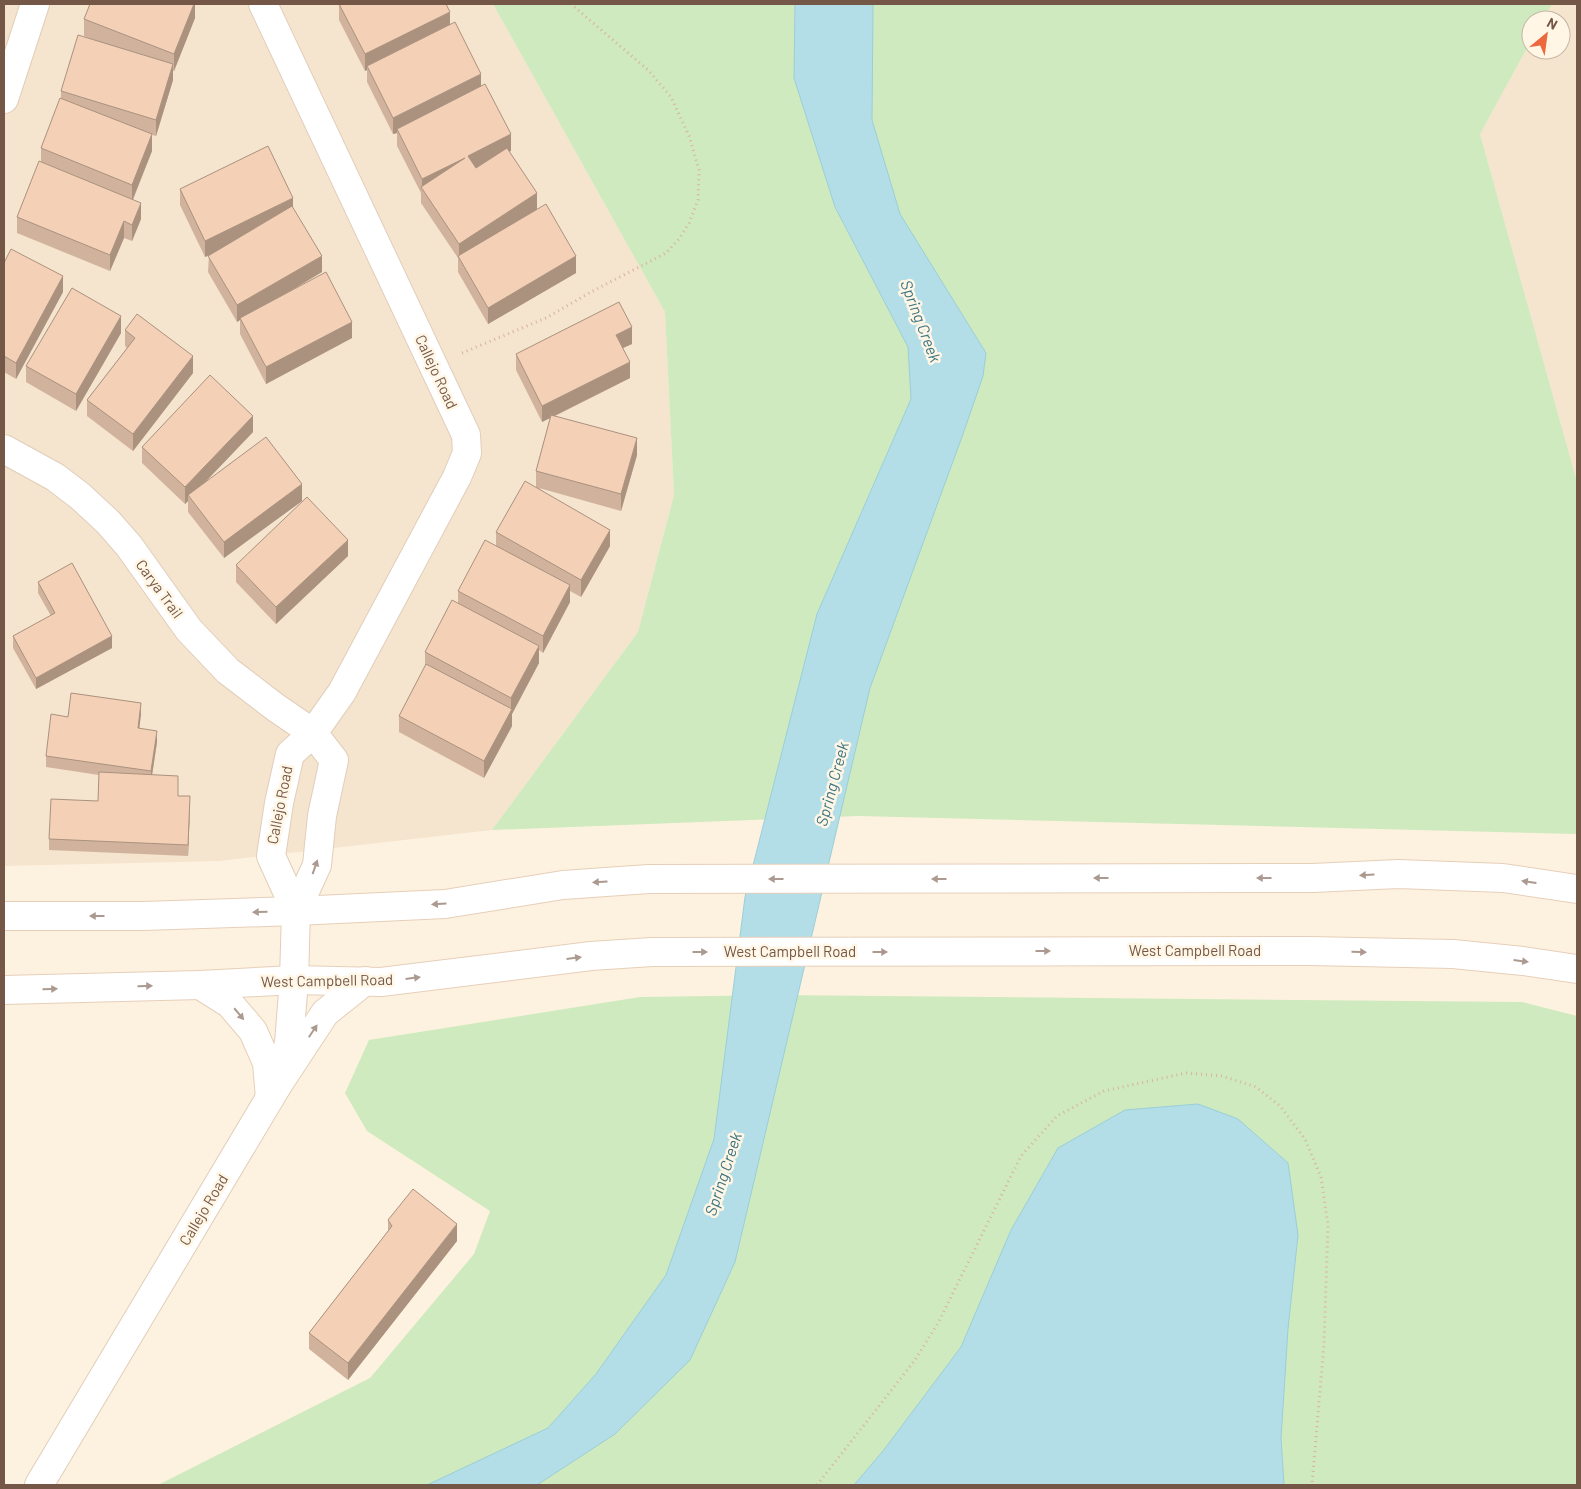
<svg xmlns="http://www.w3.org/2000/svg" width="1581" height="1489" viewBox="0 0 1581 1489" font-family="Barlow,sans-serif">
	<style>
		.residential { fill: #f5e4ce }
		.green { fill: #cfeabe }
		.water { fill: #b4dee7; stroke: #9aced9 }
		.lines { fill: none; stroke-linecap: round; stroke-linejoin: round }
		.minor-casing { stroke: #e1cebb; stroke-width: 30 }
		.tertiary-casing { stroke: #e1cebb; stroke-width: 30 }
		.secondary-casing { stroke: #e6cfb9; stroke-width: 30 }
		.path { stroke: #d8b39a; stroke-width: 3; stroke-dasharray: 1 4; stroke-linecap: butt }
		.minor { stroke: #fff; stroke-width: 28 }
		.tertiary { stroke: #fff; stroke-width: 28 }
		.secondary { stroke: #fff; stroke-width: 28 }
		.wall { fill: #d1b39d }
		.shaded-wall { fill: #aa927f }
		.building { fill: #f3d0b6; stroke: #aa927f }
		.oneway { fill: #ac9a90 }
		.labels { text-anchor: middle; stroke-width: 5; stroke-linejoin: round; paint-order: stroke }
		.street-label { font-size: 15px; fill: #745746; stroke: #fff6e6 }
		.water-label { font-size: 16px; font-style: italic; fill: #3d7582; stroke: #fff6e6 }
	</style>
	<rect width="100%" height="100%" fill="#fdf2df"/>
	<g class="residential">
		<path d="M4,4H493L665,312L674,495L638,632L492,830L219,861L4,866Z"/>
		<path d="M1552,4H1577V482L1480,134L1531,41V50H1561V20H1543Z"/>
	</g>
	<g class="green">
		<path d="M493,4H1552L1543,20H1531V41L1480,134L1577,482V834L858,816L492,830L638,632L674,495L665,312Z"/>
		<path d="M773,995L1522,1002L1577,1016V1485H158L370,1378L474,1254L490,1211L367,1131L345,1093L369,1040L640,997Z"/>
	</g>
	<g class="water">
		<path d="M795,4H873L872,120L900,214L986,353L983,376L963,434L870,688L735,1262L690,1360L615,1434L537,1485H427L548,1428L596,1374L666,1275L714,1139L745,897L817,614L911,399L908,347L835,207L794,78Z"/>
		<path d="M1198,1104L1238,1119L1288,1163L1298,1235L1288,1329L1281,1438L1284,1485H854L883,1451L961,1347L1011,1230L1058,1148L1125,1110Z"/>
	</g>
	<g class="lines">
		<defs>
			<g id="minor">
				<path d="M263,4L466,435L467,453L457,477L342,692L313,733L290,754L279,803L271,856L296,911"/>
				<path d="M4,99L35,4"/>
				<path d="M4,449L55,477L80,496L108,522L129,546L189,630L228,671L275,707L313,733L334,760L322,816L317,865L296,911"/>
			</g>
			<path id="tertiary" d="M39,1485L277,1086L289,1043L294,980L296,911"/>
			<g id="secondary">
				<path d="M4,916H143L296,911L445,904L563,885L649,879L1313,878L1398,874L1503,878L1577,889"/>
				<path d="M200,985L230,1004L253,1031L267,1063L270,1098"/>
				<path d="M4,990L200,985L294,980L381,982L591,956L652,952L1310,951L1453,954L1523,961L1577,969"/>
				<path d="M277,1086L325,1013L365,981"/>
			</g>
		</defs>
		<use href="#minor" class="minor-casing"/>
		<use href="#tertiary" class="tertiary-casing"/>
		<use href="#secondary" class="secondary-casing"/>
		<g class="path">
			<path d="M462,353L546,318L591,292L666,253L679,239L689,223L698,200L699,170L689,136L671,97L648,70L571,4"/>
			<path d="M817,1485L915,1360L938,1323L1021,1156L1057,1116L1104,1091L1186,1073L1222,1076L1256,1087L1280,1106L1305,1139L1321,1177L1328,1225L1324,1344L1312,1485"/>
		</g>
		<use href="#minor" class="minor"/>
		<use href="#tertiary" class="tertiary"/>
		<use href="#secondary" class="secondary"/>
	</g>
	<g class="wall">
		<path d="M195,4V18L174,71H173V80L156,136L152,135V151L133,200L141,219L132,241L124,238L110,271L17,233V217L41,162V148L61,98V91L94,40L84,36V19Z"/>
		<path d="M339,4L450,25L481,86L511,151H509L537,210L576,273L488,324L458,272V258L421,203V193L397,146V133L393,134L367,82V70L365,71L339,20Z"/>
		<path d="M180,189L293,208L322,272L286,294L352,338L266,384L240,334V320L237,322L208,272L209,255L205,257L180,205Z"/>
		<path d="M4,263L63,292L16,379L4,372Z"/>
		<path d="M125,330L193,373L133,451L87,416V400L127,348L125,346Z"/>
		<path d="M121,333L76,411L26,382V366Z"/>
		<path d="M632,344L623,348L630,378L555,416L637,455L621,511L539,488L610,546L581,597L570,591V602L543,653L539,650V663L512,714V726L484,778L399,732V716L425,667V652L458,603V591L496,546V532L536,487V471L550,418L542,422L516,370V354Z"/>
		<path d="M253,432L206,481L302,501L224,558L188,512V501L185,504L142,463V447Z"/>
		<path d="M348,556L276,624L236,582V565Z"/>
		<path d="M38,582L112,648L36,689L13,648V636L51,616L38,593Z"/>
		<path d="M141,714L139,729L157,742L152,775L178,796L190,807L188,856L49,850V839L98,801L99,775L46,767V756L68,717Z"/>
		<path d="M388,1220L457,1241L348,1380L309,1349V1333L388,1231Z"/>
	</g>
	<g class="shaded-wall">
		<path d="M194,4H195V18L174,71V54Z"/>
		<path d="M450,12V28L367,66V70L365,71V54Z"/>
		<path d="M173,64V80L156,136V120Z"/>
		<path d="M481,74V91L397,129V133L393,134V118Z"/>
		<path d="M152,134V151L132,201V185Z"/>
		<path d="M511,134V151L468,172V156Z"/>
		<path d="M465,158L422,188V179Z"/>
		<path d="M537,193V210L459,258V244Z"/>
		<path d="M293,198V215L205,257V241Z"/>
		<path d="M141,203V219L132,241V225Z"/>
		<path d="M124,221V238L110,271V255Z"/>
		<path d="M322,256V272L241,320L240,318V320L237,322V305Z"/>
		<path d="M576,256V273L488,324V308Z"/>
		<path d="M63,276V292L16,379V363Z"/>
		<path d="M121,316V333L76,411V394Z"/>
		<path d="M352,322V338L266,384V367Z"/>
		<path d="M632,327V344L616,351V335Z"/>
		<path d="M193,356V373L133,451V434Z"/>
		<path d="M630,362V378L542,422V406Z"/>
		<path d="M253,416V432L190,498L188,495V501L185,504V487Z"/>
		<path d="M637,438V455L621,511V494Z"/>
		<path d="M302,484V501L224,558V542Z"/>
		<path d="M610,530V546L581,597V580Z"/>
		<path d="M348,540V556L276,624V607Z"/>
		<path d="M570,585V602L543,653V636Z"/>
		<path d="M112,636V648L36,689V678Z"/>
		<path d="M539,646V663L512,714V726L484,778V761L511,710V698Z"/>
		<path d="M141,703V714L138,739V728Z"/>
		<path d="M157,731V742L151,782V771Z"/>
		<path d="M190,796V807L188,856V845Z"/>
		<path d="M457,1224V1241L348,1380V1363Z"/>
	</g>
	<g class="building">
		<path d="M90,4H194L174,54L84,19Z"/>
		<path d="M339,4H446L450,12L365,54Z"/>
		<path d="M455,22L481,74L393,118L367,66Z"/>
		<path d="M78,35L173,64L156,120L61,91Z"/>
		<path d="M485,84L511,134L468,156L476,168L507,148L537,193L459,244L421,187L465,158L422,179L397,129Z"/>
		<path d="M60,98L152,134L132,185L41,148Z"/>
		<path d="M268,146L293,198L205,241L180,189Z"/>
		<path d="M39,161L141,203L132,225L124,221L110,255L17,217Z"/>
		<path d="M546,204L576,256L488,308L458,256Z"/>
		<path d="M292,206L322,256L237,305L208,256Z"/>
		<path d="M11,249L63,276L16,363L4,356V263Z"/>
		<path d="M326,272L352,322L266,367L240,318Z"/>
		<path d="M72,288L121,316L76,394L26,366Z"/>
		<path d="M619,302L632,327L616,335L630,362L542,406L516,354Z"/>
		<path d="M137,314L193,356L133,434L87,400L135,338L125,330Z"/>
		<path d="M210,375L253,416L185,487L142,447Z"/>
		<path d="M551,415L637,438L621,494L536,471Z"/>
		<path d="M266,437L302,484L224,542L188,495Z"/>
		<path d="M525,481L610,530L581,580L496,532Z"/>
		<path d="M307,497L348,540L276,607L236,565Z"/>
		<path d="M485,540L570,585L543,636L458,591Z"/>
		<path d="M72,563L112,636L36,678L13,636L55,613L38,582Z"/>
		<path d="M452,600L539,646L511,698L425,652Z"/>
		<path d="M426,664L512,709L484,761L399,716Z"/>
		<path d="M71,693L141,703L138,728L157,731L151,771L46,756L51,714L68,717Z"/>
		<path d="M99,772L178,776V796H190L188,845L49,839L51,799L98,801Z"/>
		<path d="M413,1189L457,1224L348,1363L309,1333L392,1226L388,1220Z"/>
	</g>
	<defs><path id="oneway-solid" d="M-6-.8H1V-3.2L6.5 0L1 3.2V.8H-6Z" transform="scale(1.25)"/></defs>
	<g class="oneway">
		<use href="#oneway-solid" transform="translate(315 867) rotate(-71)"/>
		<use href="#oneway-solid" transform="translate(1367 875) rotate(177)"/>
		<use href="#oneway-solid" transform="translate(1101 878) rotate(180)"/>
		<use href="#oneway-solid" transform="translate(1264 878) rotate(180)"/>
		<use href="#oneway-solid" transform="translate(776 879) rotate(180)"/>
		<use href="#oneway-solid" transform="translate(939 879) rotate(180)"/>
		<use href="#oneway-solid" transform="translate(600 882) rotate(177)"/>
		<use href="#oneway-solid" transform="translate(1529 882) rotate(-172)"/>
		<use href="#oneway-solid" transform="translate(439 904) rotate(176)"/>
		<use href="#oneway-solid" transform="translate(260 912) rotate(178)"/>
		<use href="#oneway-solid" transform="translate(97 916) rotate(180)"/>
		<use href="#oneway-solid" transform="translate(1043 951)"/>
		<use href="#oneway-solid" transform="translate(700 952)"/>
		<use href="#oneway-solid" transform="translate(880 952)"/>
		<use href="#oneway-solid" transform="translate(1359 952) rotate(1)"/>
		<use href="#oneway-solid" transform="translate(574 958) rotate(-7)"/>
		<use href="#oneway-solid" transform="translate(1521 961) rotate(7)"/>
		<use href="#oneway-solid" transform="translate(413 978) rotate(-7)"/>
		<use href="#oneway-solid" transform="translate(145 986) rotate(-1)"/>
		<use href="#oneway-solid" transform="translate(50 989) rotate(-1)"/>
		<use href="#oneway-solid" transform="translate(239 1014) rotate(50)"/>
		<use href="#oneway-solid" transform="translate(313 1031) rotate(-56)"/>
	</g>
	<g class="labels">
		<g class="street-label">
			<text transform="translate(436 372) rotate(65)" y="5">Callejo Road</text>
			<text transform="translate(159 589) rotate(54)" y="5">Carya Trail</text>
			<text transform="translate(280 805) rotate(-79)" y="5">Callejo Road</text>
			<text x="1195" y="956">West Campbell Road</text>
			<text x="790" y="957">West Campbell Road</text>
			<text transform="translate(327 981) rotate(-1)" y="5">West Campbell Road</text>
			<text transform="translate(204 1210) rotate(-59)" y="5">Callejo Road</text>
		</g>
		<g class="water-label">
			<text transform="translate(921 321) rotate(69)" y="6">Spring Creek</text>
			<text transform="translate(832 784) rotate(-75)" y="6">Spring Creek</text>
			<text transform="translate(723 1174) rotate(-72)" y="6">Spring Creek</text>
		</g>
	</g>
	<rect width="1581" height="1489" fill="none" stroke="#745746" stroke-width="10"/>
	<g transform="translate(1546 35) rotate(29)"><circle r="24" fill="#fff6e6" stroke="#c7b6a6"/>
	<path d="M0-4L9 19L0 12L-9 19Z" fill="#ec693f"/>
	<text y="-8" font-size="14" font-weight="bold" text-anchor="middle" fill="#745746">N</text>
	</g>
</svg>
